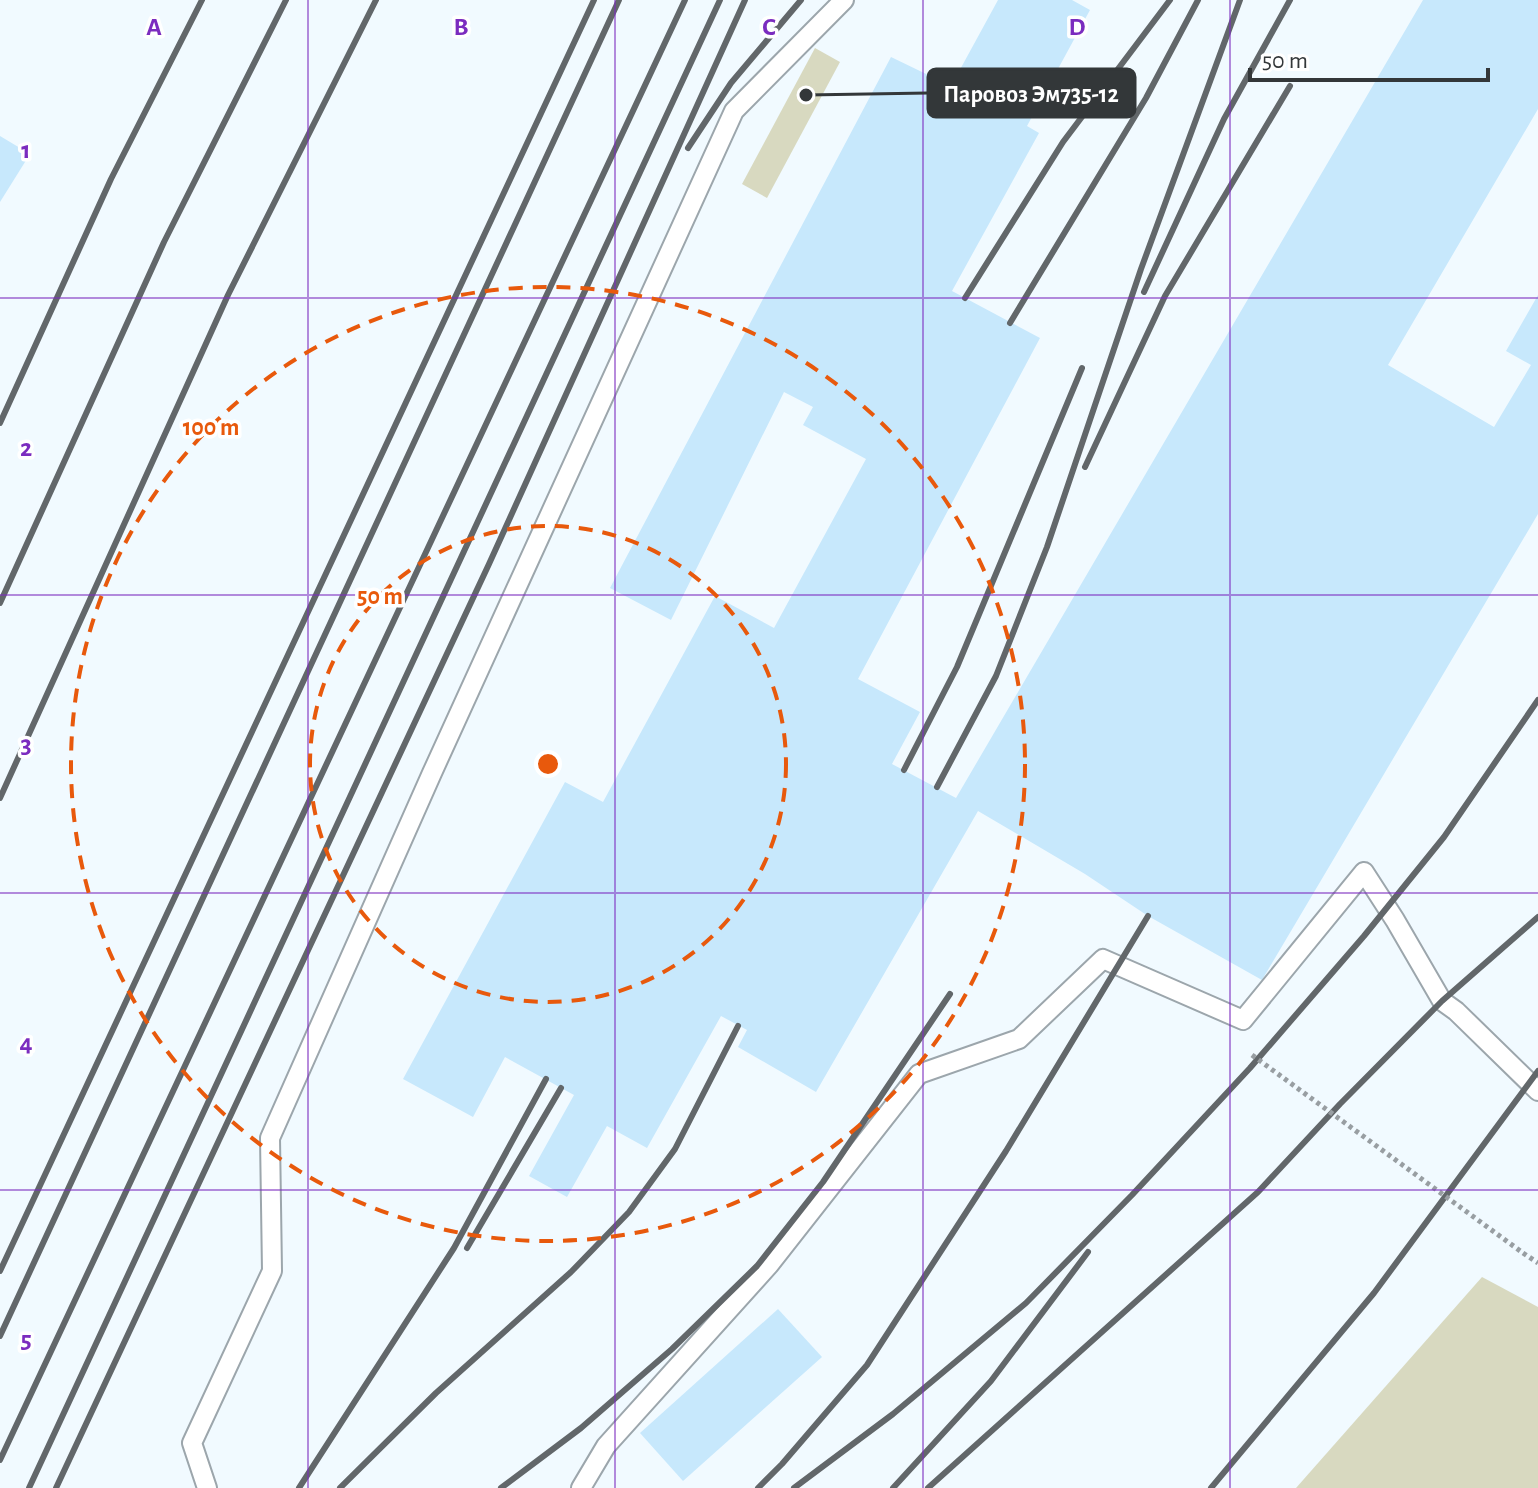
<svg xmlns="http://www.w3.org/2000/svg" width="1538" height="1488" viewBox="0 0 1538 1488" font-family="'Alegreya Sans',sans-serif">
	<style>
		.green { fill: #d8d9c0 }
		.building { fill: #c7e8fc }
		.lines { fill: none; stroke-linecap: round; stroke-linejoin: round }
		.service-casing { stroke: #9ca6ac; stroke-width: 22 }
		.path { stroke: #989ea2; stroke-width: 5; stroke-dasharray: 4 4; stroke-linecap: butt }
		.service { stroke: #fff; stroke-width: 18 }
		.rail { stroke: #62676a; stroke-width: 6 }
		.path-bridge { stroke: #989ea2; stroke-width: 5; stroke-dasharray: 4 4; stroke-linecap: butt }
		.grid { fill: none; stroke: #7b2cbf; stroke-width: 2; stroke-opacity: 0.55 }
		.ring { fill: none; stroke: #e8590c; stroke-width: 4; stroke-dasharray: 14 10 }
		.grid-label { font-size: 26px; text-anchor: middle; font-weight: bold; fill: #7b2cbf; stroke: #fff; stroke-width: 7; stroke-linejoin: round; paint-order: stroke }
		.centre { fill: #e8590c; stroke: #fff; stroke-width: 4 }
		.ring-label { font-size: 24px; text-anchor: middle; font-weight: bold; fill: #e8590c; stroke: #fff; stroke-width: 7; stroke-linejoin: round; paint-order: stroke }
		.leader { fill: none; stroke: #333739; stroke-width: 3 }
		.callout-dot { fill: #333739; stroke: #fff; stroke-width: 3 }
		.callout { fill: #333739; stroke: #333739; stroke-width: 3 }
		.callout-label { font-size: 24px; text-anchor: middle; font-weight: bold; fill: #fff }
	</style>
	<rect width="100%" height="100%" fill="#f1faff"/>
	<g class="green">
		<path d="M815,48L840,62L767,198L742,184Z"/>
		<path d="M1482,1277L1538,1307V1488H1296Z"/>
	</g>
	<g class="building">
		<path d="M998,0H1072L1090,10L1027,126L1039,133L952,291L1040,338L858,679L920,712L892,764L956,798L1423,0H1538V109L1388,365L1494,427L1531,365L1506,351L1538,295V514L1262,980L1148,916L1085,874L978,811L816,1092L738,1047L747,1030L721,1016L647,1148L607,1126L567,1197L529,1176L574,1095L505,1057L473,1117L403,1079L565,782L603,802L715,596L774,628L866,459L803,425L813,407L784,392L671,620L610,588L891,57L951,86Z"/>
		<path d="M0,136L30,154L0,202Z"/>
		<path d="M778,1309L822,1357L683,1481L640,1433Z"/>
	</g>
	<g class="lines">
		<defs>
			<g id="service">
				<path d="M207,1488L192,1443L272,1271L270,1138L432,773L734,111L844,0"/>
				<path d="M581,1488L606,1446L769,1265L919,1074L1019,1039L1103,959L1243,1020L1364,872L1395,920L1442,1001L1456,1011L1538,1091"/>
			</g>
		</defs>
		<use href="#service" class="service-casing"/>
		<path class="path" d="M1523,1253L1538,1263"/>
		<use href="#service" class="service"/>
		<g class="rail">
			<path d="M688,148L731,83L801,0"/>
			<path d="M1144,292L1224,119L1290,0"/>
			<path d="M965,298L1063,142L1170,0"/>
			<path d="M1010,323L1146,98L1198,0"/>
			<path d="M0,423L111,179L202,0"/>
			<path d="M1085,467L1165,296L1290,86"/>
			<path d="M0,603L164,242L286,0"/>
			<path d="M904,770L957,667L1082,368"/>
			<path d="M937,787L996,676L1047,547L1141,269L1240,0"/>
			<path d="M0,798L228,295L376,0"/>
			<path d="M467,1248L561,1088"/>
			<path d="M0,1271L594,0"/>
			<path d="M0,1336L619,0"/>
			<path d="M0,1460L685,0"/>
			<path d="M29,1488L720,0"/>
			<path d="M56,1488L489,564L745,0"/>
			<path d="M299,1488L454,1248L546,1079"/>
			<path d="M340,1488L436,1393L571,1272L629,1212L675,1149L738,1026"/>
			<path d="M501,1488L581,1428L672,1349L757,1266L823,1182L950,994"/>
			<path d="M758,1488L782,1464L867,1365L1006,1151L1148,916"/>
			<path d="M794,1488L893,1414L1026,1303L1132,1195L1250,1068L1364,936L1444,837L1538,700"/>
			<path d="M893,1488L991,1381L1088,1252"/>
			<path d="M928,1488L1258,1192L1340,1104L1442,1001L1538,917"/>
			<path d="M1211,1488L1374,1293L1538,1071"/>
		</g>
		<path class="path-bridge" d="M1252,1055L1523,1253"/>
	</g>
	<path class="grid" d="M308,0V1488M615,0V1488M923,0V1488M1230,0V1488M0,298H1538M0,595H1538M0,893H1538M0,1190H1538"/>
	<g class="ring">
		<circle cx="548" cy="764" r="238"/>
		<circle cx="548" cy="764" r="477"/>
	</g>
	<g class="grid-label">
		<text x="154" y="35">A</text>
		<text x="461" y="35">B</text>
		<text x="769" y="35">C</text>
		<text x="1077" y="35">D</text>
		<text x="26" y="158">1</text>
		<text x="26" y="456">2</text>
		<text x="26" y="753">3</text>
		<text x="26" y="1051">4</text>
		<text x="26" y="1348">5</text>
	</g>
	<circle cx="548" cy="764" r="12" class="centre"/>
	<g class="ring-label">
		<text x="211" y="435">100 m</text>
		<text x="380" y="604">50 m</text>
	</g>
	<path class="leader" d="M806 95L928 93"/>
	<circle class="callout-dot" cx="806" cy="95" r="8"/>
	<rect class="callout" x="928" y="69" width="207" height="48" rx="8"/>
	<g class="callout-label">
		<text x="1031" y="102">Паровоз Эм735-12</text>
	</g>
	<path d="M1250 68v12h238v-12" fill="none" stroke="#333739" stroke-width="4"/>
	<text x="1262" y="68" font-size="24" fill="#333739" stroke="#ffffff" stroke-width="6" paint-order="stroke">50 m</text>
</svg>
